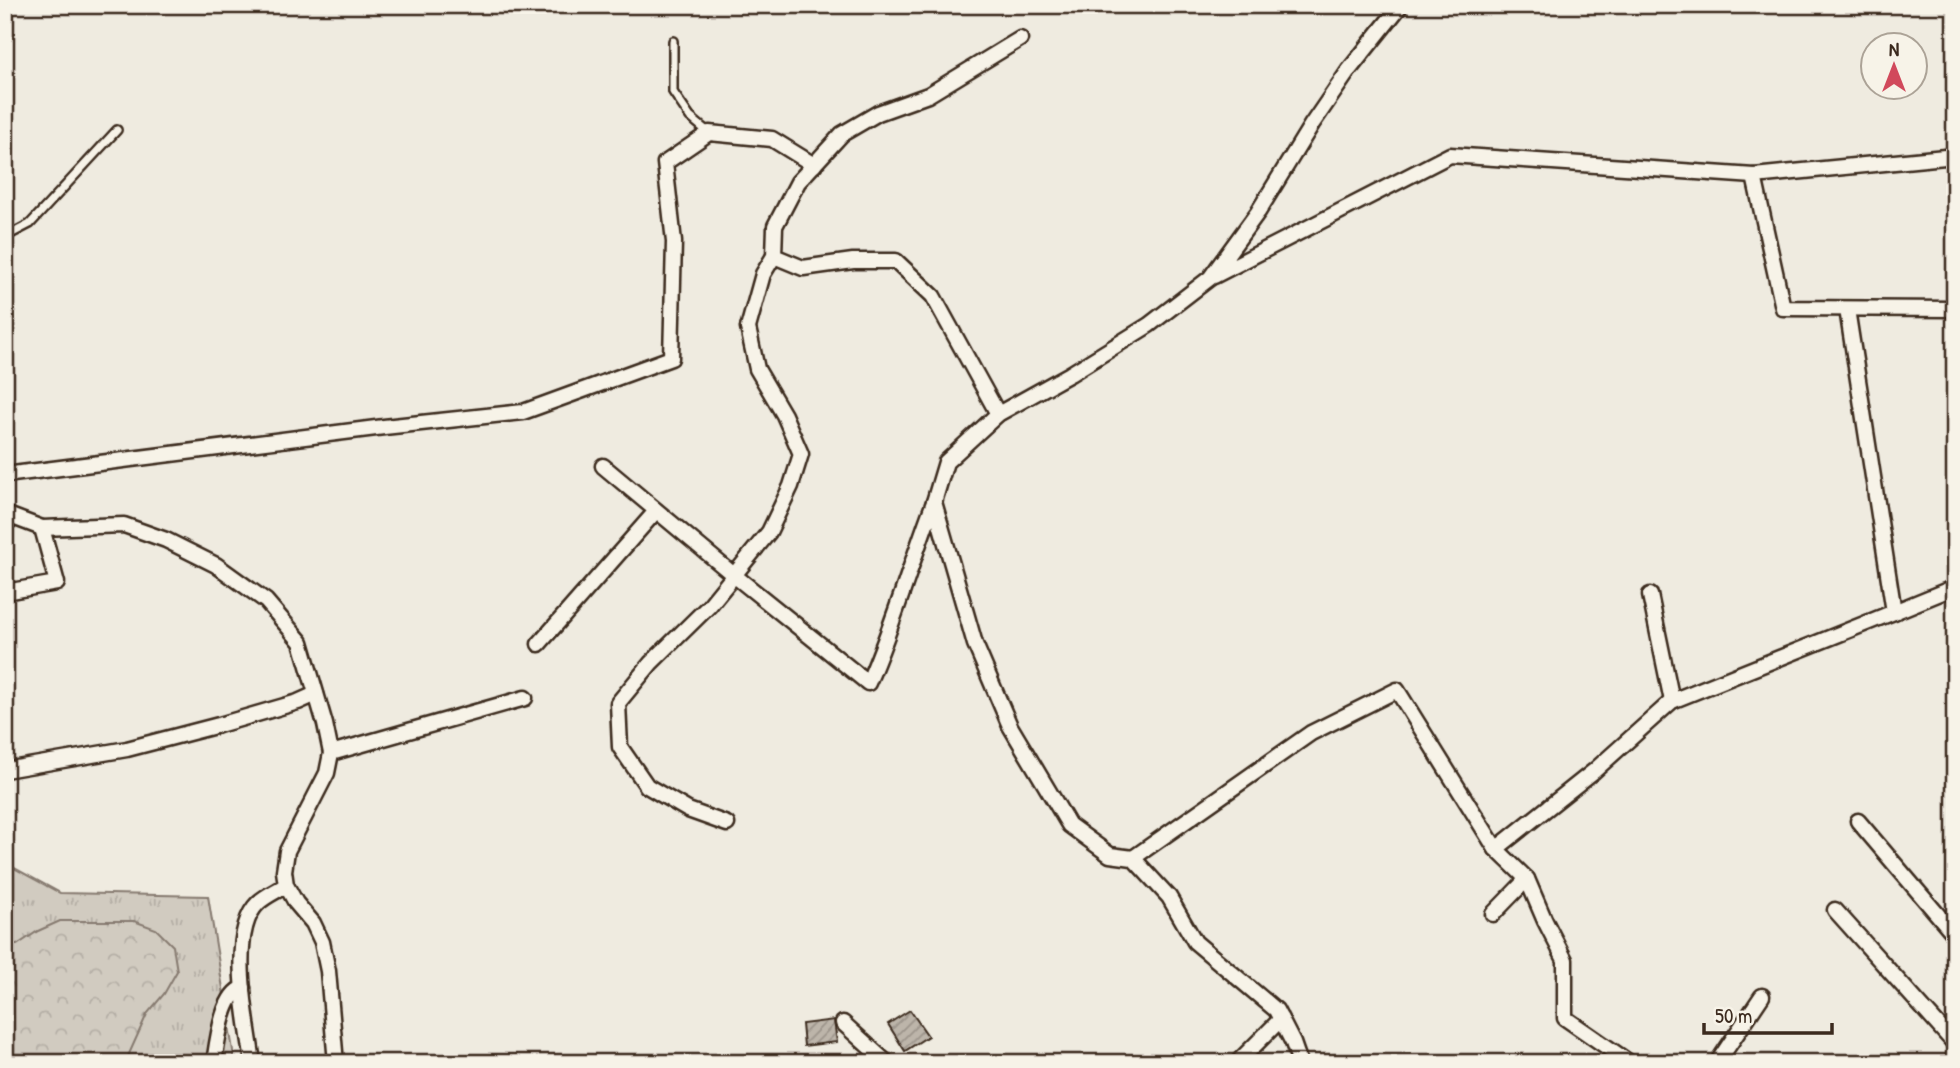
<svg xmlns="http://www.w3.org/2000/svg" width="1960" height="1068" viewBox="0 0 1960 1068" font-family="'Patrick Hand',sans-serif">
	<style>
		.grass { fill: url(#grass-tufts); stroke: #867a6f; stroke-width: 2 }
		.forest { fill: url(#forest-crowns); stroke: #867a6f; stroke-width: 2 }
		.building { fill: url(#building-hatch); stroke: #3b2a1e; stroke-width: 2 }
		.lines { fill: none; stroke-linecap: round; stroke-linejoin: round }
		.lane-casing { stroke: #3b2a1e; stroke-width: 12 }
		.street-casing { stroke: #3b2a1e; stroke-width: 19 }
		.secondary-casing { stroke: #3b2a1e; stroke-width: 24 }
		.lane { stroke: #f7f3e8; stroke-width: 7 }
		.street { stroke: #f7f3e8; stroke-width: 14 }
		.secondary { stroke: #f7f3e8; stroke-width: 19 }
	</style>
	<defs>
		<pattern id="grass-tufts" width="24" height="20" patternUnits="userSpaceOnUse" patternTransform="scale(1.75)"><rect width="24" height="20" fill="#d1cbc0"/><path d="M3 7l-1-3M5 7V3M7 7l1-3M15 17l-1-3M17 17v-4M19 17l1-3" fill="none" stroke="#b4aea5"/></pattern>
		<pattern id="forest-crowns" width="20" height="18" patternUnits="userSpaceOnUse" patternTransform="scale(1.75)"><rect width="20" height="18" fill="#d1cbc0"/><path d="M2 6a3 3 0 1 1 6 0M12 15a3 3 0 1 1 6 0" fill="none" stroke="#b4aea5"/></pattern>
		<pattern id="building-hatch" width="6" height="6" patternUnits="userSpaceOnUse" patternTransform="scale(1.75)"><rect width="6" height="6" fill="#bdb5aa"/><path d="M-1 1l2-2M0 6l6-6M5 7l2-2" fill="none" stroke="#9b938a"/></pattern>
	</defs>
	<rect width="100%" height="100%" fill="#efebe0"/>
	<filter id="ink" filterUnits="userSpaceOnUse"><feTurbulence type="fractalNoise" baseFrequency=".0143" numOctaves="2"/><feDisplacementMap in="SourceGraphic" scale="14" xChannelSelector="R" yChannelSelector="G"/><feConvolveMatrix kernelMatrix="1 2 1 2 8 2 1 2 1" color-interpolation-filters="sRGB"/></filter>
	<g filter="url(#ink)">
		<path class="grass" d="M5,863L60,893L208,896L235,1063H5Z"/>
		<path class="forest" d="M60,921H134L156,929L173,946L177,971L164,994L147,1014L125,1063H5V945H17L38,931Z"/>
		<g class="building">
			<path d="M910,1010L928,1036L905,1051L888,1024Z"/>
			<path d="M834,1020L837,1042L804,1046L802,1024Z"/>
		</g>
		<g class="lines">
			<defs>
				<g id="lane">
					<path d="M673,41V92L690,117L709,133"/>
					<path d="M5,237L30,224L117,130"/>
				</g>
				<g id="street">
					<path d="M1754,176L1783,308L1955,309"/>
					<path d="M1214,276L1450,155L1754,176L1955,156"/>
					<path d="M998,414L933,296L896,261H853L803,268L774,256L775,226L798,182L842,134L878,113L928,95L1020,39"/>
					<path d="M603,466L735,576L868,683C894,624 911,562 934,502"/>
					<path d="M5,475L384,427L523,412L671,358L674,242L665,163L709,133L772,139L814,165"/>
					<path d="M5,514L42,528L124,525L166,540L216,565L266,601L301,642L325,724L331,753L327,773L287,851L284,871L286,885L296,903L313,923L322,942L328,971L336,1063"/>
					<path d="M5,592L57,583L42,528"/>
					<path d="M1650,595L1672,701"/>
					<path d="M1894,612L1955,587"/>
					<path d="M539,644L656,511"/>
					<path d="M331,753L525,698"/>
					<path d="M5,770L127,749L219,725L298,702L316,694"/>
					<path d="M1858,821L1955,935"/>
					<path d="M727,824L688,810L647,786L620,747L618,703L651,663L709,606L769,532L791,486L801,454L784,415L757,369L748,328L763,274L774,256"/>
					<path d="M1496,849L1594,771L1672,701L1894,612L1847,309"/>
					<path d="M1133,858L1311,733L1397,690L1496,849L1527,879L1545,921L1565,960V1018L1630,1063"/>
					<path d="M1835,910L1955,1044"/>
					<path d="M1493,914L1527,879"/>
					<path d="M843,1023L887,1063"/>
					<path d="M214,1063C217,1044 222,994 243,988"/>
					<path d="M253,1063C248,1023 227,933 258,903C265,896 277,891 286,885"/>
					<path d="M1237,1063L1281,1019"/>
					<path d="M1300,1063L1293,1043L1276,1010L1195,942L1169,897L1133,858L1110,855L1069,825L1010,726L975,644L934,502L946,462L998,414L1070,374L1149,325L1210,278L1258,212L1312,124L1349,70L1401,5"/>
					<path d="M1717,1063L1762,996"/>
				</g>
				<path id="secondary" d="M1954,1063L1955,1061"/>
			</defs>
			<use href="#lane" class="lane-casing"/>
			<use href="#street" class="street-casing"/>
			<use href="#secondary" class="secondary-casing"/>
			<use href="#lane" class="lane"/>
			<use href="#street" class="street"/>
			<use href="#secondary" class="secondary"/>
		</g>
	</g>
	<rect width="1960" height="1068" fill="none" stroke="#f7f3e8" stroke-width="28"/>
	<rect x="14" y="14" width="1932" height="1040" fill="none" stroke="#3b2a1e" stroke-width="2.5" filter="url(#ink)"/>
	<g transform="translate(1894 66)"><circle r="33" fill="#f7f3e8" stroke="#aca397" stroke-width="2"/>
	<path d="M0-5L12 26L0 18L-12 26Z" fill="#d1495b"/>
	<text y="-10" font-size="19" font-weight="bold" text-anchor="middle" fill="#3b2a1e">N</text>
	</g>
	<path d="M1704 1023v10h128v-10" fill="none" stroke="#3b2a1e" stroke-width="3.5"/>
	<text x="1715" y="1023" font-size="21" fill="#3b2a1e" stroke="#f7f3e8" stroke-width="5" paint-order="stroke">50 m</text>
</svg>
